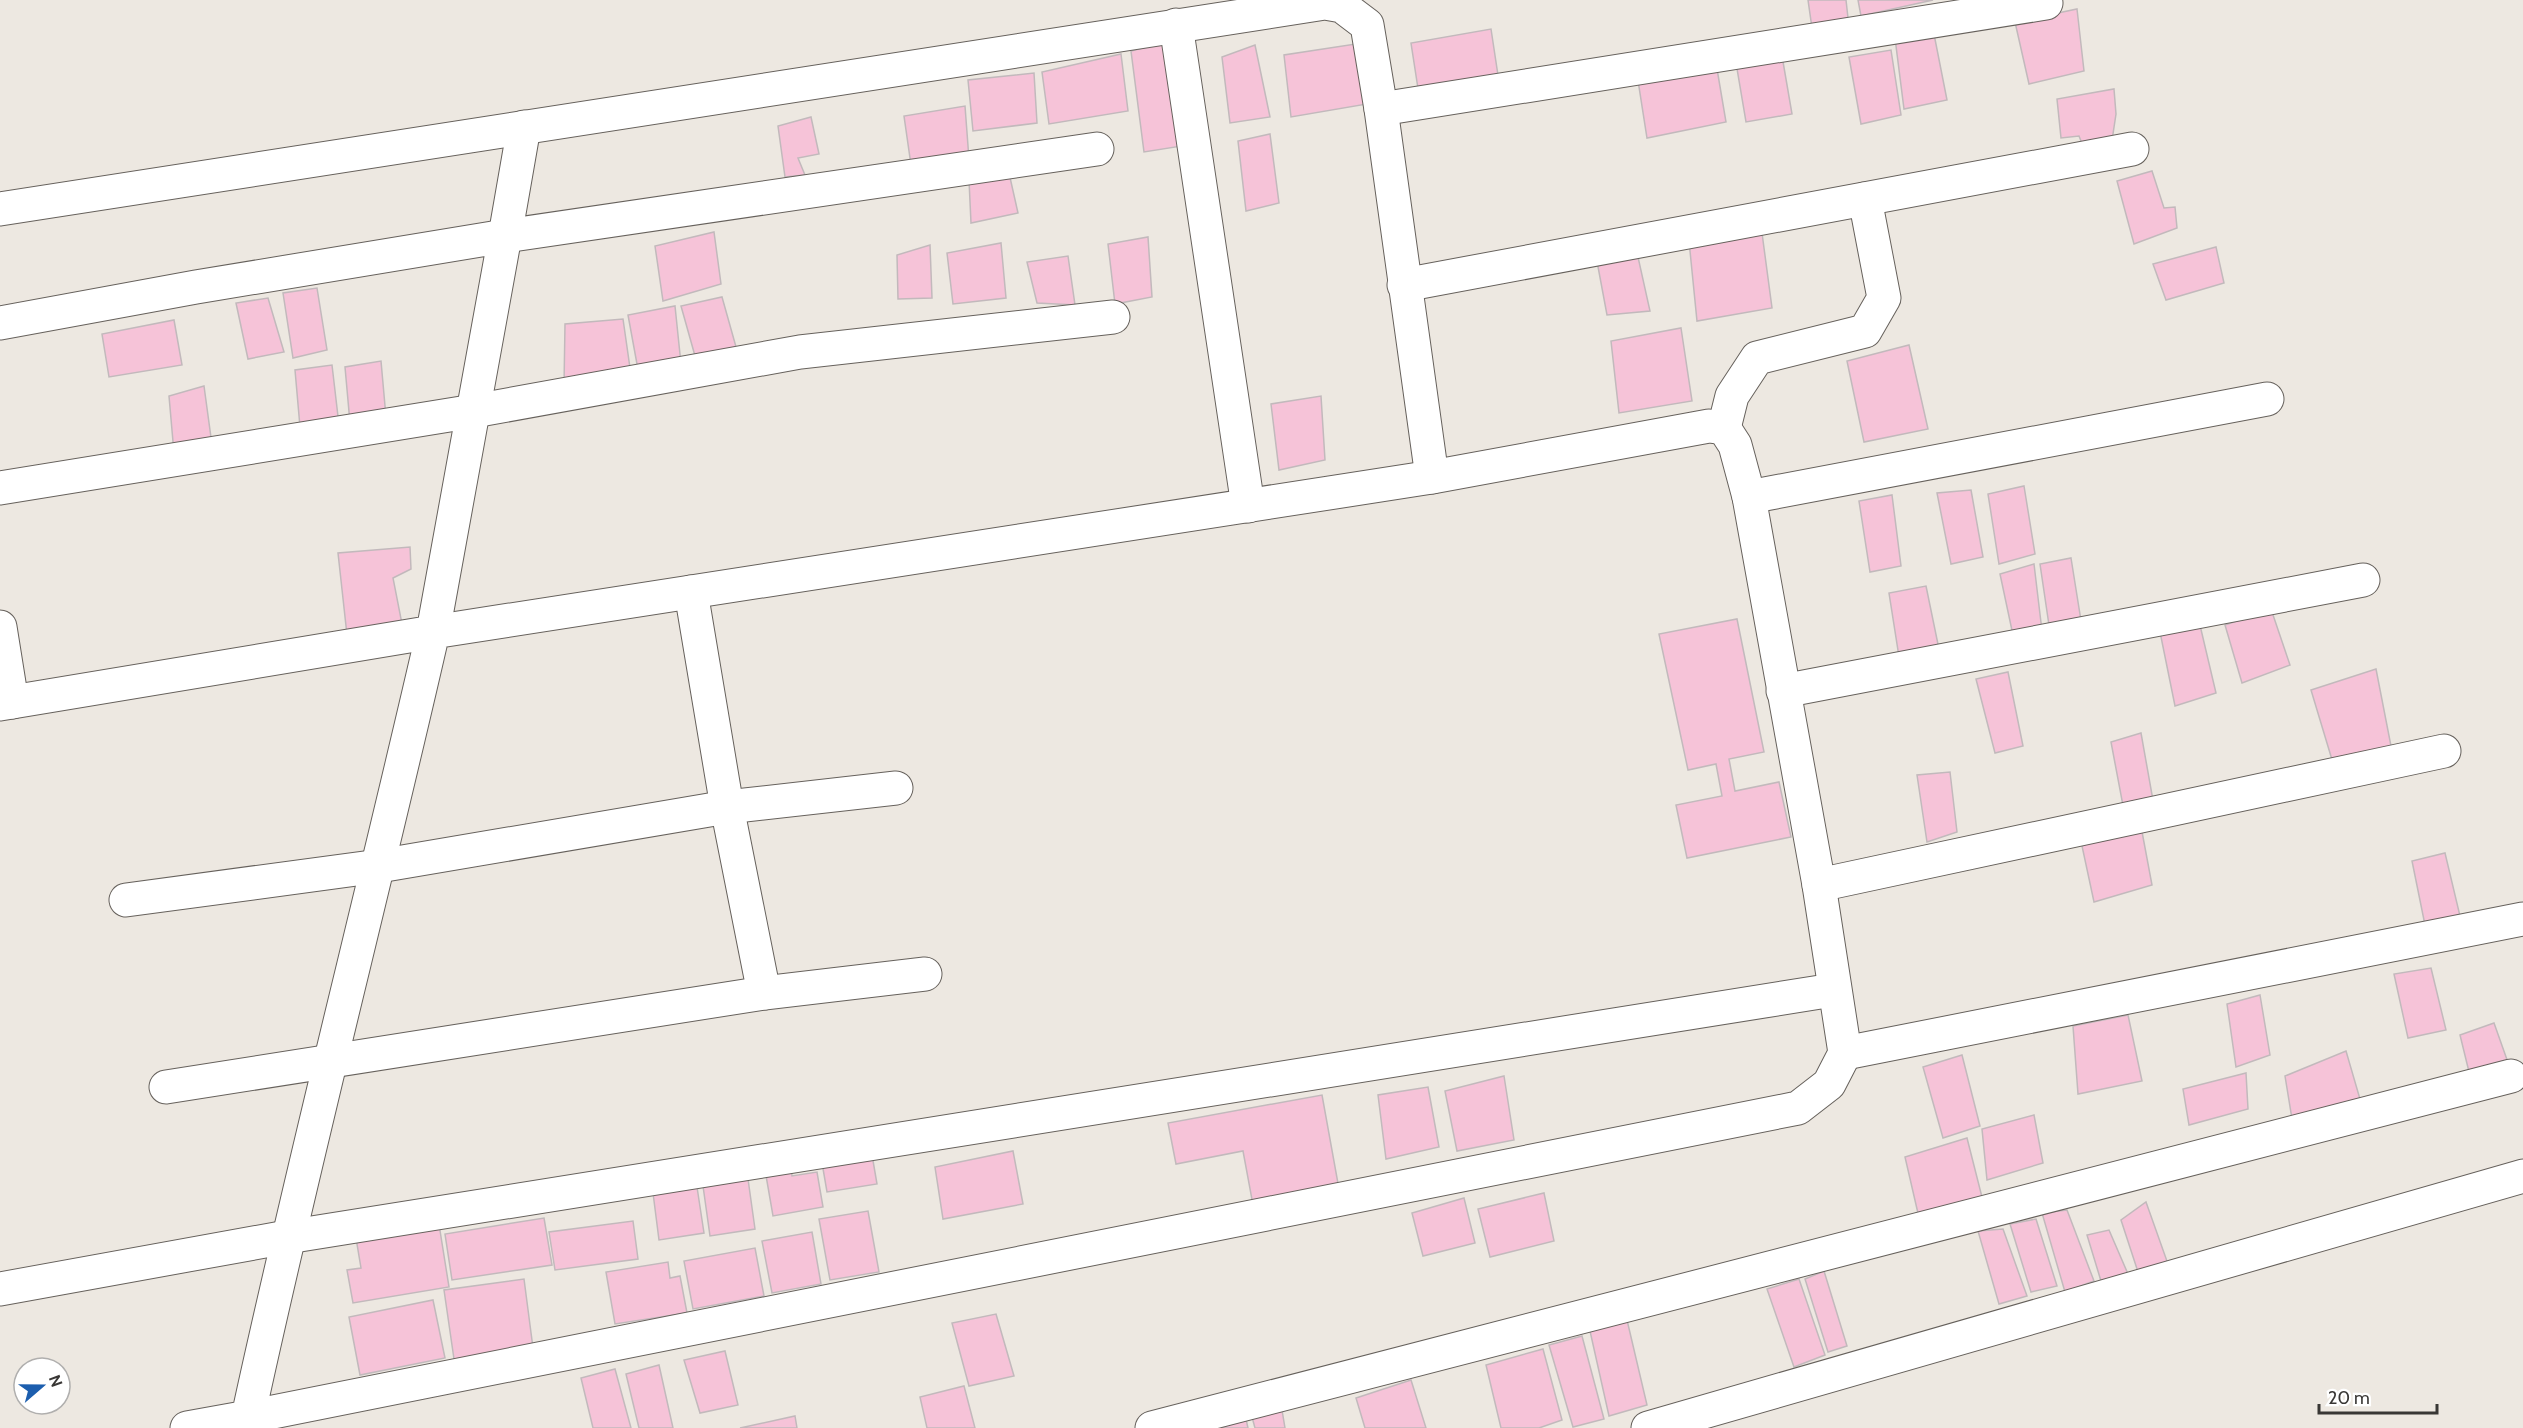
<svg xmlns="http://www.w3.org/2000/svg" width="2523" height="1428" viewBox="0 0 2523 1428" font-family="Cabin,sans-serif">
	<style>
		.building { fill: #f6c3d8; stroke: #c2b9bc; stroke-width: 1.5 }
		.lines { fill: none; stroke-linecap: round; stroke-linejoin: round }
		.minor-casing { stroke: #66615c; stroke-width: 35 }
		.minor { stroke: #fff; stroke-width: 33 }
	</style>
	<rect width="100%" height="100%" fill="#ede8e1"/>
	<g class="building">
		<path d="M1808,0H1846L1848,18L1812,28Z"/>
		<path d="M1858,0H1933L1861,16Z"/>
		<path d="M2077,9L2084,71L2029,84L2015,22Z"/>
		<path d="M1491,29L1499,82L1419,95L1411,43Z"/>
		<path d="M1933,29L1947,100L1904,109L1895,38Z"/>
		<path d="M1166,42L1182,146L1144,152L1131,51Z"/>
		<path d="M1362,43L1373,103L1291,117L1284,55Z"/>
		<path d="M1255,45L1270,117L1230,123L1222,57Z"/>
		<path d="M1781,50L1792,114L1746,122L1735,57Z"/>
		<path d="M1891,50L1901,115L1861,124L1849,57Z"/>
		<path d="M1121,54L1128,111L1049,124L1042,72Z"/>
		<path d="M1715,57L1726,122L1647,138L1637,74Z"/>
		<path d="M1034,73L1037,123L973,131L968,80Z"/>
		<path d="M2114,89L2116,114L2111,147L2085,151L2079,136L2061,138L2057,99Z"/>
		<path d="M965,106L969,159L911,165L904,116Z"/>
		<path d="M811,117L819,154L798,158L805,175L785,177L778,126Z"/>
		<path d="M1270,134L1279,203L1246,211L1238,141Z"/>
		<path d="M2152,171L2164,208L2175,207L2177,228L2134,244L2117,181Z"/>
		<path d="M1009,173L1018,213L971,223L969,180Z"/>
		<path d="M714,232L721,284L663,301L655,246Z"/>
		<path d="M1762,233L1772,308L1697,321L1689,241Z"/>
		<path d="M1148,237L1152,297L1115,304L1108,244Z"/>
		<path d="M1001,243L1006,298L953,304L947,253Z"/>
		<path d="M930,245L932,298L898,299L897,255Z"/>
		<path d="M2216,247L2224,283L2166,300L2153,264Z"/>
		<path d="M1636,248L1650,311L1607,315L1596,256Z"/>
		<path d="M1068,256L1075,305L1037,303L1027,262Z"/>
		<path d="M317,288L327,350L293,358L283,293Z"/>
		<path d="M722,297L738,354L697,363L681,306Z"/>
		<path d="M268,298L284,352L248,359L236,303Z"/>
		<path d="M675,306L681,364L639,375L628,315Z"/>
		<path d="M623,319L631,375L564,386L565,324Z"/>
		<path d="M174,320L182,365L109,377L102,334Z"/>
		<path d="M1681,328L1692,401L1619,413L1611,341Z"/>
		<path d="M1909,345L1928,429L1864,442L1847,361Z"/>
		<path d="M381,361L386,417L350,423L345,367Z"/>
		<path d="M332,365L339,425L300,427L295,370Z"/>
		<path d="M204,386L212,445L174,453L169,396Z"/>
		<path d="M1321,396L1325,460L1279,470L1271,404Z"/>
		<path d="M2024,486L2035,554L1999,564L1988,494Z"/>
		<path d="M1971,490L1983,557L1951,564L1937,493Z"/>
		<path d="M1892,495L1901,566L1870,572L1859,501Z"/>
		<path d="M410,547L411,569L393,578L403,629L347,635L338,553Z"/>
		<path d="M2071,558L2082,627L2050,632L2040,564Z"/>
		<path d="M2034,564L2042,631L2014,640L2000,574Z"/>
		<path d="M1926,586L1940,654L1900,663L1889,593Z"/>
		<path d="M2271,609L2290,665L2242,683L2225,625Z"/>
		<path d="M1737,619L1764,752L1729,759L1735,791L1779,782L1791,837L1687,858L1676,805L1722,796L1716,764L1688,770L1659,634Z"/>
		<path d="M2199,621L2216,693L2175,706L2160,632Z"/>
		<path d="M2376,669L2391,746L2333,763L2311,690Z"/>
		<path d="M2008,672L2023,746L1995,753L1976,679Z"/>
		<path d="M2141,733L2154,806L2124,811L2111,742Z"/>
		<path d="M1950,772L1957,832L1927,842L1917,775Z"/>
		<path d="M2140,821L2152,885L2094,902L2082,846Z"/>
		<path d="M2445,853L2460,916L2426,930L2412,861Z"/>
		<path d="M2431,968L2446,1030L2408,1038L2394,974Z"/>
		<path d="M2260,995L2270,1055L2236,1067L2227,1004Z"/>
		<path d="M2128,1015L2142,1081L2078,1094L2073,1026Z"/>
		<path d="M2494,1023L2511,1071L2471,1080L2460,1035Z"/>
		<path d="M2346,1051L2362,1106L2293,1125L2285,1076Z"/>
		<path d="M1962,1055L1980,1126L1943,1138L1923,1067Z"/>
		<path d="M2246,1073L2248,1109L2189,1125L2183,1089Z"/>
		<path d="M1504,1076L1514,1140L1457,1151L1445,1091Z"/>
		<path d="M1428,1087L1439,1147L1386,1159L1378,1095Z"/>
		<path d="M1322,1095L1339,1189L1253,1205L1243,1151L1176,1164L1168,1123Z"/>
		<path d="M2034,1115L2043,1163L1987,1180L1982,1129Z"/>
		<path d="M1967,1138L1984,1205L1920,1222L1905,1157Z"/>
		<path d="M871,1149L877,1184L827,1192L821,1157Z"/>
		<path d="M1013,1151L1023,1204L943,1219L935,1167Z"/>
		<path d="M790,1159L792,1176L817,1172L823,1207L773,1216L764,1164Z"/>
		<path d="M748,1179L755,1229L710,1236L703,1186Z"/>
		<path d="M697,1187L704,1233L659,1240L653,1193Z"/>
		<path d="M1544,1193L1554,1241L1490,1257L1478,1209Z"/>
		<path d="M1464,1198L1475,1243L1423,1256L1412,1213Z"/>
		<path d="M2146,1202L2168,1264L2139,1275L2121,1220Z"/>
		<path d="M2067,1210L2094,1281L2065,1292L2042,1213Z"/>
		<path d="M868,1211L879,1272L830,1280L819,1219Z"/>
		<path d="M438,1218L449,1287L353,1303L347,1270L361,1268L355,1232Z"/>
		<path d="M544,1218L552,1265L452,1280L445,1234Z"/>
		<path d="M2036,1219L2057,1286L2031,1292L2010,1224Z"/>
		<path d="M633,1221L638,1259L555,1270L549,1232Z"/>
		<path d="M2003,1229L2027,1296L1999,1304L1978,1231Z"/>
		<path d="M2109,1230L2128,1274L2101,1281L2087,1235Z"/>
		<path d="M812,1232L821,1284L772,1293L762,1241Z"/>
		<path d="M755,1248L764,1296L693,1309L684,1261Z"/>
		<path d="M668,1262L670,1278L680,1276L687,1313L615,1324L606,1272Z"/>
		<path d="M1824,1271L1847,1346L1828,1352L1805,1279Z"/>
		<path d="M524,1279L533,1348L454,1359L444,1290Z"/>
		<path d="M1799,1279L1825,1355L1794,1367L1767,1289Z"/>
		<path d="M433,1300L445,1358L360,1375L349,1317Z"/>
		<path d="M996,1314L1014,1376L969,1386L952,1323Z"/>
		<path d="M1627,1320L1647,1405L1609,1416L1590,1331Z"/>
		<path d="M1582,1336L1604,1419L1573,1427L1549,1345Z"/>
		<path d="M1543,1349L1562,1420L1539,1428H1501L1486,1365Z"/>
		<path d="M725,1351L738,1405L700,1413L684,1360Z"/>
		<path d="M659,1365L673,1428H639L626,1374Z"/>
		<path d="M615,1369L631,1428H593L581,1378Z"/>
		<path d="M1411,1380L1426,1428H1365L1356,1398Z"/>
		<path d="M964,1386L975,1428H927L920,1397Z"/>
		<path d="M1282,1410L1285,1428H1255L1252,1417Z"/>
		<path d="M795,1416L797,1428H740Z"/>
		<path d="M1246,1419L1248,1428H1219Z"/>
	</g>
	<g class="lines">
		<defs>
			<g id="minor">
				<path d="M1176,25L1248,506"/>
				<path d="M1381,109L2046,3"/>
				<path d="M524,127L505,236L1097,149"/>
				<path d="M0,209L1325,3L1342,6L1367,25L1381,109L1432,477"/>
				<path d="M1404,285L2132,149"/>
				<path d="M0,323L196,287L505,236L433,632L0,704"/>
				<path d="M1724,428L1732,396L1757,358L1865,331L1884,298L1865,199"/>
				<path d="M0,488L474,411L800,352L1113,317"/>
				<path d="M1749,497L2267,399"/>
				<path d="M691,592L727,807L764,993"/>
				<path d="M0,627L12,702"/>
				<path d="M1783,691L2363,580"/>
				<path d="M1819,885L2444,751"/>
				<path d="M126,900L379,866L727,807L896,788"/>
				<path d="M1845,1053L2523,919"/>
				<path d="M166,1087L764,993L925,974"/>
				<path d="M0,1289L287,1237L1833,990"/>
				<path d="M187,1428L248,1417L1798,1108L1829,1084L1845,1053L1819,885L1749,497L1735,445L1724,428L1709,426L1432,477L433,632C373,894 305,1154 248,1417L245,1428"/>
				<path d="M1152,1428L2511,1076"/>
				<path d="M1648,1428L2523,1176"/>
			</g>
		</defs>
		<use href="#minor" class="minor-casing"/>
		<use href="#minor" class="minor"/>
	</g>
	<g transform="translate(42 1386) rotate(70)"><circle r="28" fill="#ffffff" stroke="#b0afae" stroke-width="1.5"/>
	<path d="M0-4.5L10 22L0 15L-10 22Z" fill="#1c5eae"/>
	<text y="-9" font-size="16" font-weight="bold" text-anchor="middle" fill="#393735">N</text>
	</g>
	<path d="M2319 1404v9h118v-9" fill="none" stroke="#393735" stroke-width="3"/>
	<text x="2328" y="1404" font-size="18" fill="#393735" stroke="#ffffff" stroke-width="4.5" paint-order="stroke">20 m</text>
</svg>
